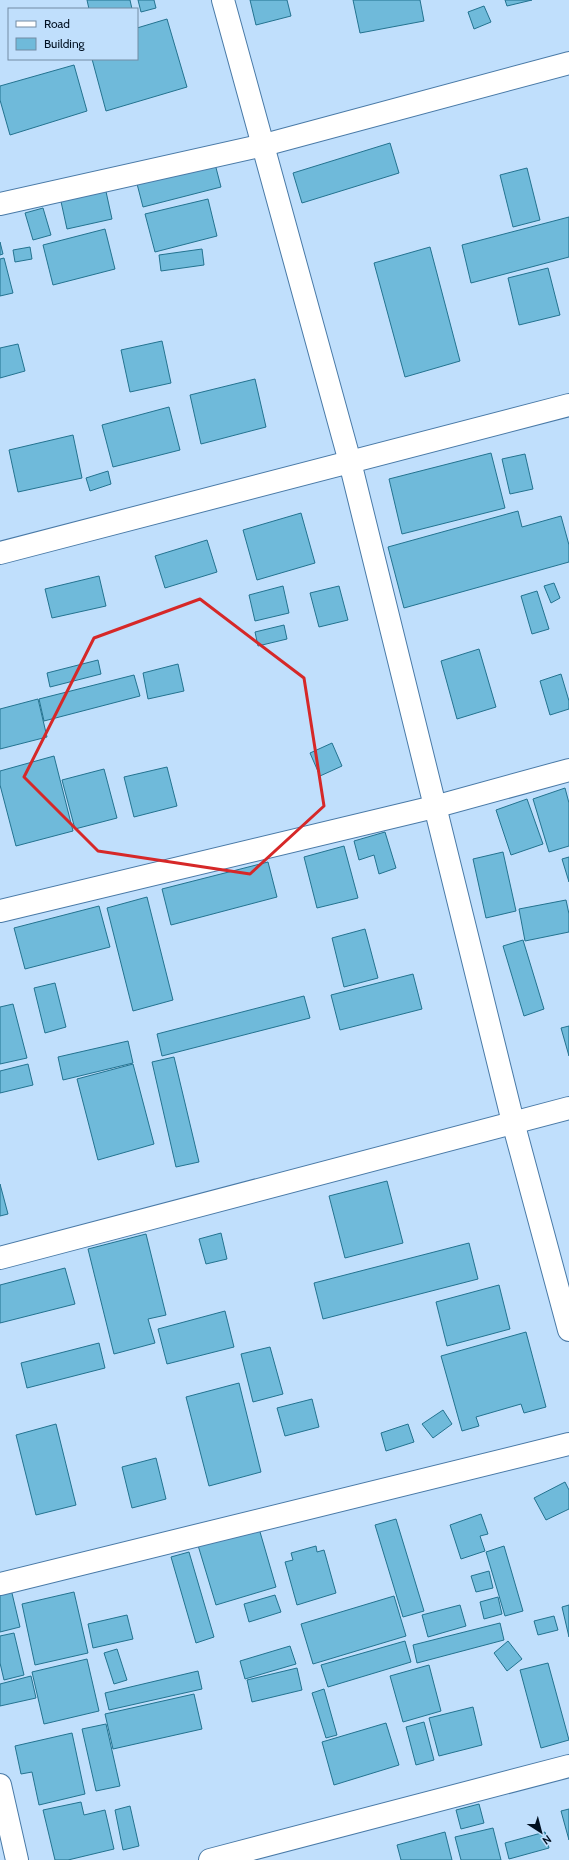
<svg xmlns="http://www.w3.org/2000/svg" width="569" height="1860" viewBox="0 0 569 1860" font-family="Cabin,sans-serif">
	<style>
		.building { fill: #6fbada; stroke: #237390 }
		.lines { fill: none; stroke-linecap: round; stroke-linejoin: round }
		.street-casing { stroke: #497aa7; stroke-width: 24 }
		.street { stroke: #fff; stroke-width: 22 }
		.marked { fill: none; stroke: #d62828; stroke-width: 3; stroke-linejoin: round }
	</style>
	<rect width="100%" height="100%" fill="#c0dffc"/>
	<g class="building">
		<path d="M87,0H130L132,9H89Z"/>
		<path d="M138,0H154L156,8L141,12Z"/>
		<path d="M250,0H287L291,16L256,25Z"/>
		<path d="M353,0H420L424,21L360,33Z"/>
		<path d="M505,0H532L507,6Z"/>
		<path d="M484,6L491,22L474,29L468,12Z"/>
		<path d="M167,19L187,87L106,111L92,59H137V28Z"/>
		<path d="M74,65L87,111L10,135L0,100V86Z"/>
		<path d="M390,143L399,173L302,203L293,173Z"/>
		<path d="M214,160L221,187L143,207L136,180Z"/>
		<path d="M527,168L540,220L513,227L500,175Z"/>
		<path d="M105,187L112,219L67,229L60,197Z"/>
		<path d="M208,199L217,236L155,252L145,214Z"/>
		<path d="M43,208L51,235L33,240L25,213Z"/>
		<path d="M569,217V257L471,283L462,245Z"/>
		<path d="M105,229L115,269L53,285L43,245Z"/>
		<path d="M0,242L3,254L0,255Z"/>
		<path d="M30,247L32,259L15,262L13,250Z"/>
		<path d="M430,247L460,361L405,377L374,263Z"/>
		<path d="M202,249L204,265L161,271L159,255Z"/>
		<path d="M4,258L13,293L0,296V259Z"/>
		<path d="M548,268L560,315L519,325L508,278Z"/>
		<path d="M162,341L171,383L130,392L121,350Z"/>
		<path d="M18,344L25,371L0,378V348Z"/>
		<path d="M255,379L266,427L201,444L190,395Z"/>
		<path d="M169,407L180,450L113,467L102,425Z"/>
		<path d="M73,435L82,478L18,492L9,450Z"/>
		<path d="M491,453L505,508L402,534L389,479Z"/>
		<path d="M525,454L533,489L510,494L502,459Z"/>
		<path d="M108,471L111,484L90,491L86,478Z"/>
		<path d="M518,511L522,527L561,516L569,545V562L404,608L388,547Z"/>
		<path d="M301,513L315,563L257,580L243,530Z"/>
		<path d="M207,540L217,572L165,588L155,556Z"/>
		<path d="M99,576L106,606L52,618L45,589Z"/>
		<path d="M554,583L560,598L551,603L544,586Z"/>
		<path d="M283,586L289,613L255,621L249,595Z"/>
		<path d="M339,586L348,620L319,627L310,593Z"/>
		<path d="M537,591L549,629L532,634L521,596Z"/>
		<path d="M284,625L287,639L258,646L255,632Z"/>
		<path d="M479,649L496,707L457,719L441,661Z"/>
		<path d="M98,660L101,674L50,687L47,673Z"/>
		<path d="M178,664L184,691L148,699L143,673Z"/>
		<path d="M561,674L569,701V709L550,715L540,681Z"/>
		<path d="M134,675L140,696L44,721L39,699Z"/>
		<path d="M38,699L47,737L0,749V709Z"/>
		<path d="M332,743L342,766L320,776L310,753Z"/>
		<path d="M54,756L73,831L16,846L0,785V771Z"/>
		<path d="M167,767L177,806L134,817L124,777Z"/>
		<path d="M104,769L117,818L75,829L62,780Z"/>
		<path d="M565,788L569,803V846L549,852L533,799Z"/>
		<path d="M527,799L543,844L511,855L496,810Z"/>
		<path d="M385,832L396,868L379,874L374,855L359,860L354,841Z"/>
		<path d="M344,846L358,898L317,908L304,857Z"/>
		<path d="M503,852L516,911L486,918L473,859Z"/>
		<path d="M569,857V882L562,859Z"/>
		<path d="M268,862L277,897L171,925L162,889Z"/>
		<path d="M147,897L173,1000L133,1011L107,908Z"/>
		<path d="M566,900L569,914V932L525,941L519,909Z"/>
		<path d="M99,906L110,947L25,969L14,928Z"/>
		<path d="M365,929L378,978L344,987L332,938Z"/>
		<path d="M523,940L544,1009L524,1016L503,946Z"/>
		<path d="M413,974L422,1009L340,1030L331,995Z"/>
		<path d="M55,983L66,1027L45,1033L34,988Z"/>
		<path d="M304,996L310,1018L162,1056L157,1034Z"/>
		<path d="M13,1004L27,1058L0,1064V1007Z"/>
		<path d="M569,1026V1056L561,1028Z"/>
		<path d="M128,1041L133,1063L63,1080L58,1057Z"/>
		<path d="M174,1057L199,1162L176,1167L152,1062Z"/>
		<path d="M28,1064L33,1085L0,1093V1071Z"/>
		<path d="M133,1064L154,1144L98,1160L77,1079Z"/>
		<path d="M387,1181L403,1243L345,1258L329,1196Z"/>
		<path d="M0,1184L8,1214L0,1216Z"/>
		<path d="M221,1233L227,1259L206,1264L199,1239Z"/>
		<path d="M146,1234L166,1315L148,1319L155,1343L114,1354L88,1249Z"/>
		<path d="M469,1243L478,1279L323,1319L314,1283Z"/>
		<path d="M65,1268L75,1304L0,1323V1285Z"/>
		<path d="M499,1285L510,1329L447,1346L436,1302Z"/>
		<path d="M225,1311L234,1347L167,1364L158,1329Z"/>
		<path d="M526,1332L546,1407L524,1413L521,1404L476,1417L479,1426L462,1431L441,1356Z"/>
		<path d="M99,1343L105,1368L27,1388L21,1363Z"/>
		<path d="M270,1347L283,1394L253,1402L241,1354Z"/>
		<path d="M239,1383L261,1472L209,1486L186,1397Z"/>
		<path d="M312,1399L319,1427L285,1436L277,1408Z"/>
		<path d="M443,1410L452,1424L433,1438L422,1424Z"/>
		<path d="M56,1424L76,1505L36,1515L16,1435Z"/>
		<path d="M408,1424L414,1442L386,1451L381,1433Z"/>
		<path d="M156,1458L166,1499L132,1508L122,1467Z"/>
		<path d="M565,1482L569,1490V1509L546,1520L534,1498Z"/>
		<path d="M481,1514L488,1534L480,1536L485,1551L461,1559L450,1525Z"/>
		<path d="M396,1519L424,1611L403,1617L375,1525Z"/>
		<path d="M258,1525L276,1587L216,1605L197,1542Z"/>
		<path d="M316,1546L317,1552L324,1550L336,1593L297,1605L285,1562L293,1560L291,1553Z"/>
		<path d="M504,1546L523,1611L505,1616L486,1552Z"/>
		<path d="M189,1552L214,1637L196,1643L171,1557Z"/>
		<path d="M489,1571L493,1588L476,1592L471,1576Z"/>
		<path d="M11,1589L20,1627L0,1632V1591Z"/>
		<path d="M74,1592L88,1653L35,1665L22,1604Z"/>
		<path d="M275,1595L281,1612L249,1622L244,1604Z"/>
		<path d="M394,1596L406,1636L313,1664L301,1624Z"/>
		<path d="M498,1597L502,1614L484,1619L480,1602Z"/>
		<path d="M460,1605L466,1626L428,1637L422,1615Z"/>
		<path d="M569,1605V1637L562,1607Z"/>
		<path d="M127,1615L133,1639L93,1648L88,1624Z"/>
		<path d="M554,1616L558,1630L538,1635L534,1621Z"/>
		<path d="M500,1623L504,1640L417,1663L413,1645Z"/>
		<path d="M14,1633L24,1675L4,1680L0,1663V1636Z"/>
		<path d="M405,1641L411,1662L328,1687L321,1665Z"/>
		<path d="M508,1641L522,1659L507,1671L494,1653Z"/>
		<path d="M290,1646L296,1664L245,1679L240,1661Z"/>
		<path d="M117,1649L127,1680L114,1684L104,1653Z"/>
		<path d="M87,1659L99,1711L44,1724L32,1672Z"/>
		<path d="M548,1663L569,1740L541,1748L520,1670Z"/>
		<path d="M429,1665L441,1711L403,1722L390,1676Z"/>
		<path d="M297,1668L302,1690L252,1702L247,1680Z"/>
		<path d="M198,1671L202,1689L109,1710L105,1693Z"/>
		<path d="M31,1676L36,1698L0,1706V1684Z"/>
		<path d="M324,1689L337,1735L326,1738L312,1693Z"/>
		<path d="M194,1694L202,1729L113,1749L105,1714Z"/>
		<path d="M473,1707L482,1745L439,1756L429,1718Z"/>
		<path d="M424,1722L434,1760L416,1765L406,1727Z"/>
		<path d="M386,1723L399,1765L334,1785L322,1742Z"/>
		<path d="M106,1724L120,1786L96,1791L82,1729Z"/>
		<path d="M72,1733L85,1794L39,1805L32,1772L21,1774L15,1746Z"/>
		<path d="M81,1802L84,1815L105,1810L114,1849L68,1860H55L43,1810Z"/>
		<path d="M479,1804L484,1823L461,1829L456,1810Z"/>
		<path d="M130,1806L139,1846L123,1850L115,1810Z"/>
		<path d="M569,1809V1840L561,1811Z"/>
		<path d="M493,1828L501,1860H461L455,1837Z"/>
		<path d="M445,1832L452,1860H401L397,1845Z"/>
		<path d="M545,1832L549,1848L509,1859L505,1843Z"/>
	</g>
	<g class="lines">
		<defs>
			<g id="street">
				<path d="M223,0L350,462L513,1122L569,1330"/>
				<path d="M0,204L264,145L569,63"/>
				<path d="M0,553L569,405"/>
				<path d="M0,911L434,807L569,770"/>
				<path d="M0,1258L569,1108"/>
				<path d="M0,1584L569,1444"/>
				<path d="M0,1785L17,1860"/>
				<path d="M210,1860L569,1766"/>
			</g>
		</defs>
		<use href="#street" class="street-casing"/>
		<use href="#street" class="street"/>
	</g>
	<path class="marked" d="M200,599L304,678L324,806L250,874L98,851L24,777L94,638Z"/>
	<rect x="8" y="8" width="130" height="52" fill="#c0dffc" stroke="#738ca4"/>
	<rect x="16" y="21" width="20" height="6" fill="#ffffff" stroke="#738ca4"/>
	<text x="44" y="28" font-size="12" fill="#001021">Road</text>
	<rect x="16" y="38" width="20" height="12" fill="#6fbada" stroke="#738ca4"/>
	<text x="44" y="48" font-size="12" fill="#001021">Building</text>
	<g transform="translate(541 1832) rotate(144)" stroke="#c0dffc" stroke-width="3" paint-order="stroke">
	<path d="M0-3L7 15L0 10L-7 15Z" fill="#001021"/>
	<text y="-6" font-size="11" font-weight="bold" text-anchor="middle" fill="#001021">N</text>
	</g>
</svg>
